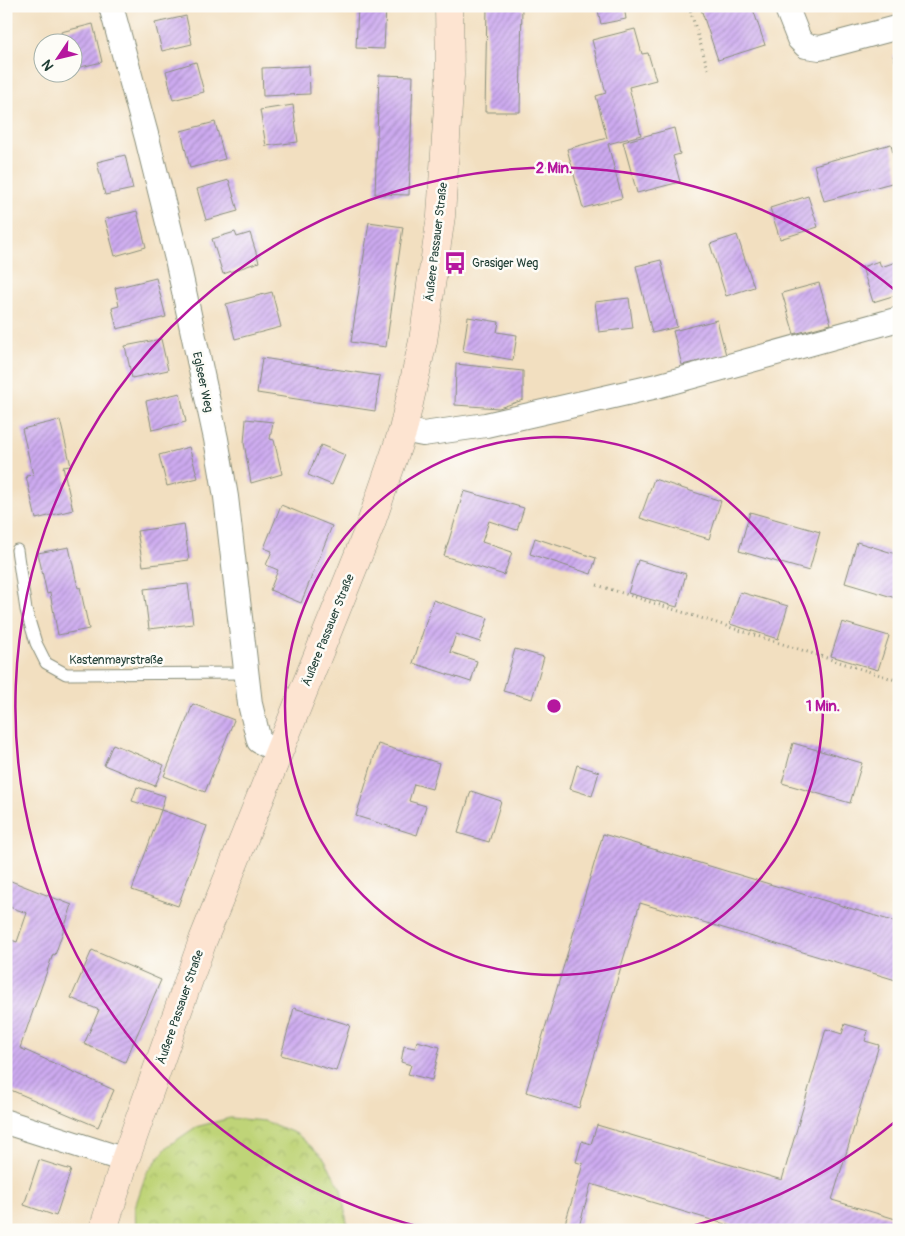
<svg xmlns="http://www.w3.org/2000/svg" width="905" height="1236" viewBox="0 0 905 1236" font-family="Pangolin,sans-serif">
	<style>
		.park { fill: url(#park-crowns); stroke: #6f8856 }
		.building { fill: url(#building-hatch) }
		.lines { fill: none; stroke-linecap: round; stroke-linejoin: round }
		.lane-casing { stroke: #888e7a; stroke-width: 13 }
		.street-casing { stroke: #888e7a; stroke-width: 26 }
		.secondary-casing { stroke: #888e7a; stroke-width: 29 }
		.path { stroke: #888e7a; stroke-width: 3; stroke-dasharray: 1 4; stroke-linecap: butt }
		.lane { stroke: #fff; stroke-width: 11 }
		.street { stroke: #fff; stroke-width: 24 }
		.secondary { stroke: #fde4d1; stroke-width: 28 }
		.ring { fill: none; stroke: #b5179e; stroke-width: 2.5 }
		.labels { text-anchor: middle; stroke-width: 5; stroke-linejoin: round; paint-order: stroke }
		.street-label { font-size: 12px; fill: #1f3d34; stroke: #fdfcf7 }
		.poi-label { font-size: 12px; fill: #1f3d34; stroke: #fdfcf7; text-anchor: start }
		.centre { fill: #b5179e; stroke: #fdfcf7; stroke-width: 2.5 }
		.ring-label { font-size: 15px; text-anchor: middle; font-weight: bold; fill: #b5179e; stroke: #fdfcf7; stroke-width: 5; stroke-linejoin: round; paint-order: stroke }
	</style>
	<defs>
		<pattern id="park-crowns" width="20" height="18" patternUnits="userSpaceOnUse" patternTransform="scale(1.25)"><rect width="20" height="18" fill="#bfd478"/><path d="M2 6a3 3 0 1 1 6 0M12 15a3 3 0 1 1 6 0" fill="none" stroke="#a4b768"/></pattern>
		<pattern id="building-hatch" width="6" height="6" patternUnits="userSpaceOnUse" patternTransform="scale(1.25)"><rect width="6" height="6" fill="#cdaaf0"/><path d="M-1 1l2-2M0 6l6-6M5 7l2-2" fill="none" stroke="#a68cc3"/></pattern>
	</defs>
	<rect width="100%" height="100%" fill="#fdfcf7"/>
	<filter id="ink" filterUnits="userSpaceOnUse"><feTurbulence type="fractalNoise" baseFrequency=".02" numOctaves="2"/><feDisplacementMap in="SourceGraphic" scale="10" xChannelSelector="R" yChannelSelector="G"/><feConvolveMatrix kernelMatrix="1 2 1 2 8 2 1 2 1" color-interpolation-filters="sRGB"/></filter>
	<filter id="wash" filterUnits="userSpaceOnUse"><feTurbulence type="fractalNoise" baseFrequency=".0096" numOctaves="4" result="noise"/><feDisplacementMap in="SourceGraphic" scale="20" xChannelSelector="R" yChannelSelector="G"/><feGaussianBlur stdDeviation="1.12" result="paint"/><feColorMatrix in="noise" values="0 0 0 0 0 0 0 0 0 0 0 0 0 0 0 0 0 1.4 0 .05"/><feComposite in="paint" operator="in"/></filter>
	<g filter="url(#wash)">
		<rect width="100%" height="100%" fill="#f2dfc0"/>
		<path class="park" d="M230,1118L265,1121L297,1134L324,1158L341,1189L347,1223L346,1230H136L135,1207L146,1174L168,1146L196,1127Z"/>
		<g id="blocks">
			<g class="building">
				<path d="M358,6H386L384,49L356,48Z"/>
				<path d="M487,6H522L520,112H485Z"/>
				<path d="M597,6H624L626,19L601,24Z"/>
				<path d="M700,6H752L765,45L718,60Z"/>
				<path d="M828,6H845V7L830,12Z"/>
				<path d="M186,16L192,44L162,51L155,23Z"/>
				<path d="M93,24L102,62L72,69V42H63L61,32Z"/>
				<path d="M635,29L642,54L648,53L656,80L629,87L641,135L608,144L622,198L583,208L567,149L607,138L596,96L606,93L592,40Z"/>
				<path d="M899,54V70L893,56Z"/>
				<path d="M196,62L204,92L173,100L166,71Z"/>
				<path d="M309,66L310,94L263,96L262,68Z"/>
				<path d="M379,75L413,76L409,195L375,194Z"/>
				<path d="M293,105L298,142L266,146L260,110Z"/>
				<path d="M215,122L225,159L190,168L181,131Z"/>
				<path d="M674,128L680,154L673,156L680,182L637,193L623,142Z"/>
				<path d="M891,144L899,181L824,201L814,165Z"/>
				<path d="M125,155L133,189L105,195L97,162Z"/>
				<path d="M229,180L238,211L206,220L197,189Z"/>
				<path d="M808,196L818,227L780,239L770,208Z"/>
				<path d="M137,211L146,247L115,256L105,219Z"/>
				<path d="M369,222L403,227L386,347L351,342Z"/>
				<path d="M235,232L237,237L250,233L259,262L223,274L212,239Z"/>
				<path d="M737,235L754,287L726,296L710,244Z"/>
				<path d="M661,260L677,327L652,333L636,266Z"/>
				<path d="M879,261L881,267L899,261V294L873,302L862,267Z"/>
				<path d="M156,278L166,317L117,329L112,308L119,306L115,288Z"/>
				<path d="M819,283L831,324L794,334L782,293Z"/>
				<path d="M272,292L281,327L235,339L226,304Z"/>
				<path d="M629,298L633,328L599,332L595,302Z"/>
				<path d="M468,317L499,322L497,332L517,335L513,360L463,351Z"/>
				<path d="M717,320L726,355L682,365L673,331Z"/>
				<path d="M161,339L168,370L132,378L125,346Z"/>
				<path d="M262,358L380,376L375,411L257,393Z"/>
				<path d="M456,364L523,371V400L499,408L455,405Z"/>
				<path d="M180,393L186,422L152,430L146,401Z"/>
				<path d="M246,419L273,422L270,439L274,440L282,474L251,483L244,443Z"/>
				<path d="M60,420L71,466L63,467L73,510L36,519L26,476L33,475L22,429Z"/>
				<path d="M321,445L345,455L332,485L308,475Z"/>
				<path d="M189,447L198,478L167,486L159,455Z"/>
				<path d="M654,479L721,501L709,539L640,518Z"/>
				<path d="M464,491L524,508L517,530L489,521L482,542L512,552L504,575L444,556Z"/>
				<path d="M281,505L332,526L301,603L270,590L278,570L266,565L272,551L264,548Z"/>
				<path d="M750,512L820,532L809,571L739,551Z"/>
				<path d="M184,524L189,560L143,566L137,531Z"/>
				<path d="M535,538L596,558L591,574L530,554Z"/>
				<path d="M857,542L899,555V599L845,583Z"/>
				<path d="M69,547L78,588L80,587L89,629L58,635L50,593L47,594L38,553Z"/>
				<path d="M638,560L686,574L677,607L628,593Z"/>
				<path d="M188,584L193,624L149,629L144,589Z"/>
				<path d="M740,592L788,606L778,639L730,624Z"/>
				<path d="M433,600L488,618L480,642L456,634L450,652L477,661L471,682L413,663Z"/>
				<path d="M842,622L889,636L878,670L831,656Z"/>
				<path d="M515,649L544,657L532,699L503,691Z"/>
				<path d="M193,704L234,720L205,792L164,776Z"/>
				<path d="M793,743L862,763L850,803L782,783Z"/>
				<path d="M113,744L164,765L155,786L104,765Z"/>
				<path d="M378,744L439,763L432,789L414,784L409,801L426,806L417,835L356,816Z"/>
				<path d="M577,765L599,772L592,796L570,789Z"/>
				<path d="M137,787L165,796L161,810L132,801Z"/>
				<path d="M471,791L501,801L489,842L458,833Z"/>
				<path d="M161,810L207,826L178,906L132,890Z"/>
				<path d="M603,834L899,923V981L640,903L579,1108L526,1092Z"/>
				<path d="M6,879L72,905L55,955L53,954L20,1048L114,1090L98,1127L6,1088V938L17,942L27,913L6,906Z"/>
				<path d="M92,950L161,980L125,1062L84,1044L99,1010L71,998Z"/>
				<path d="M294,1008L350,1025L336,1071L281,1055Z"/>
				<path d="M845,1024L868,1031L865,1041L879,1045L832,1200L899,1220V1230H745L591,1184L578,1230H563L583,1164L576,1162L582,1141L591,1144L597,1125L782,1180L826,1029L842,1034Z"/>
				<path d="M417,1041L440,1047L432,1080L408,1074L411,1065L401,1062L404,1046L415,1048Z"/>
				<path d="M39,1160L71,1170L56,1216L24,1205Z"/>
				<path d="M407,1224L426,1229V1230H406Z"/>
			</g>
		</g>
	</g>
	<g filter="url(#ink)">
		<use href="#blocks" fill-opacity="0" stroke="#888e7a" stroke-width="1"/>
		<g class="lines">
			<defs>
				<path id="lane" d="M17,550L26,610L36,643L46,663L66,674L247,673"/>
				<g id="street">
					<path d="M111,6L147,138L177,259L216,439L226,497L250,704L259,741L279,752"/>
					<path d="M786,6L799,39L806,46L820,48L899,27"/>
					<path d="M403,430L423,434L486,425L657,386L899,319"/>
					<path d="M6,1122L125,1160"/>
				</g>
				<path id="secondary" d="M103,1230L125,1160L203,940L370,526L403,430L423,341L441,216L450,75L449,6"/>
			</defs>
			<use href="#lane" class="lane-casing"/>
			<use href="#street" class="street-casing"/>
			<use href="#secondary" class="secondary-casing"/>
			<g class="path">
				<path d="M689,6L708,69"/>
				<path d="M597,585L899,681"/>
			</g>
			<use href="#lane" class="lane"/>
			<use href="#street" class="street"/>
			<use href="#secondary" class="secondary"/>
		</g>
	</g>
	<g class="ring">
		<circle cx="554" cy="706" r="269"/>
		<path d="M896 1121A538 538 0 0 1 680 1229M428 1229A538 538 0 1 1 896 291"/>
	</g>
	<defs>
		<symbol id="bus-bare" viewBox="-9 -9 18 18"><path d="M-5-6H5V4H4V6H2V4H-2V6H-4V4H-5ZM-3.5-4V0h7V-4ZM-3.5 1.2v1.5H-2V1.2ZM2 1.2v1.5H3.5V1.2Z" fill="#b5179e" stroke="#fdfcf7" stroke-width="2.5" paint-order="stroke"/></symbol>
	</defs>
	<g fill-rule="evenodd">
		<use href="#bus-bare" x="439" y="247" width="32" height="32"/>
	</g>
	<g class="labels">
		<g class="street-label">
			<text transform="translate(436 242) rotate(-83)" y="4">Äußere Passauer Straße</text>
			<text transform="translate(203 382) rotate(78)" y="4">Eglseer Weg</text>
			<text transform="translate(328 630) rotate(-68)" y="4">Äußere Passauer Straße</text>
			<text x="116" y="664">Kastenmayrstraße</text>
			<text transform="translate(180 1007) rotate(-71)" y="4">Äußere Passauer Straße</text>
		</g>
		<g class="poi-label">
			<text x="472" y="267">Grasiger Weg</text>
		</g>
	</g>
	<circle cx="554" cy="706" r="8" class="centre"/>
	<g class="ring-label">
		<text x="554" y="173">2 Min.</text>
		<text x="823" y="711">1 Min.</text>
	</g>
	<rect width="905" height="1236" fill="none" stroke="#fdfcf7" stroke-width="25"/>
	<g transform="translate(58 58) rotate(235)"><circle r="24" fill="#fdfcf7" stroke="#a4b0a9"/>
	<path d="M0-4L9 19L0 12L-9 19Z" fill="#b5179e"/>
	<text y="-8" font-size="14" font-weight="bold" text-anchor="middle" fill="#1f3d34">N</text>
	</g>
</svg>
